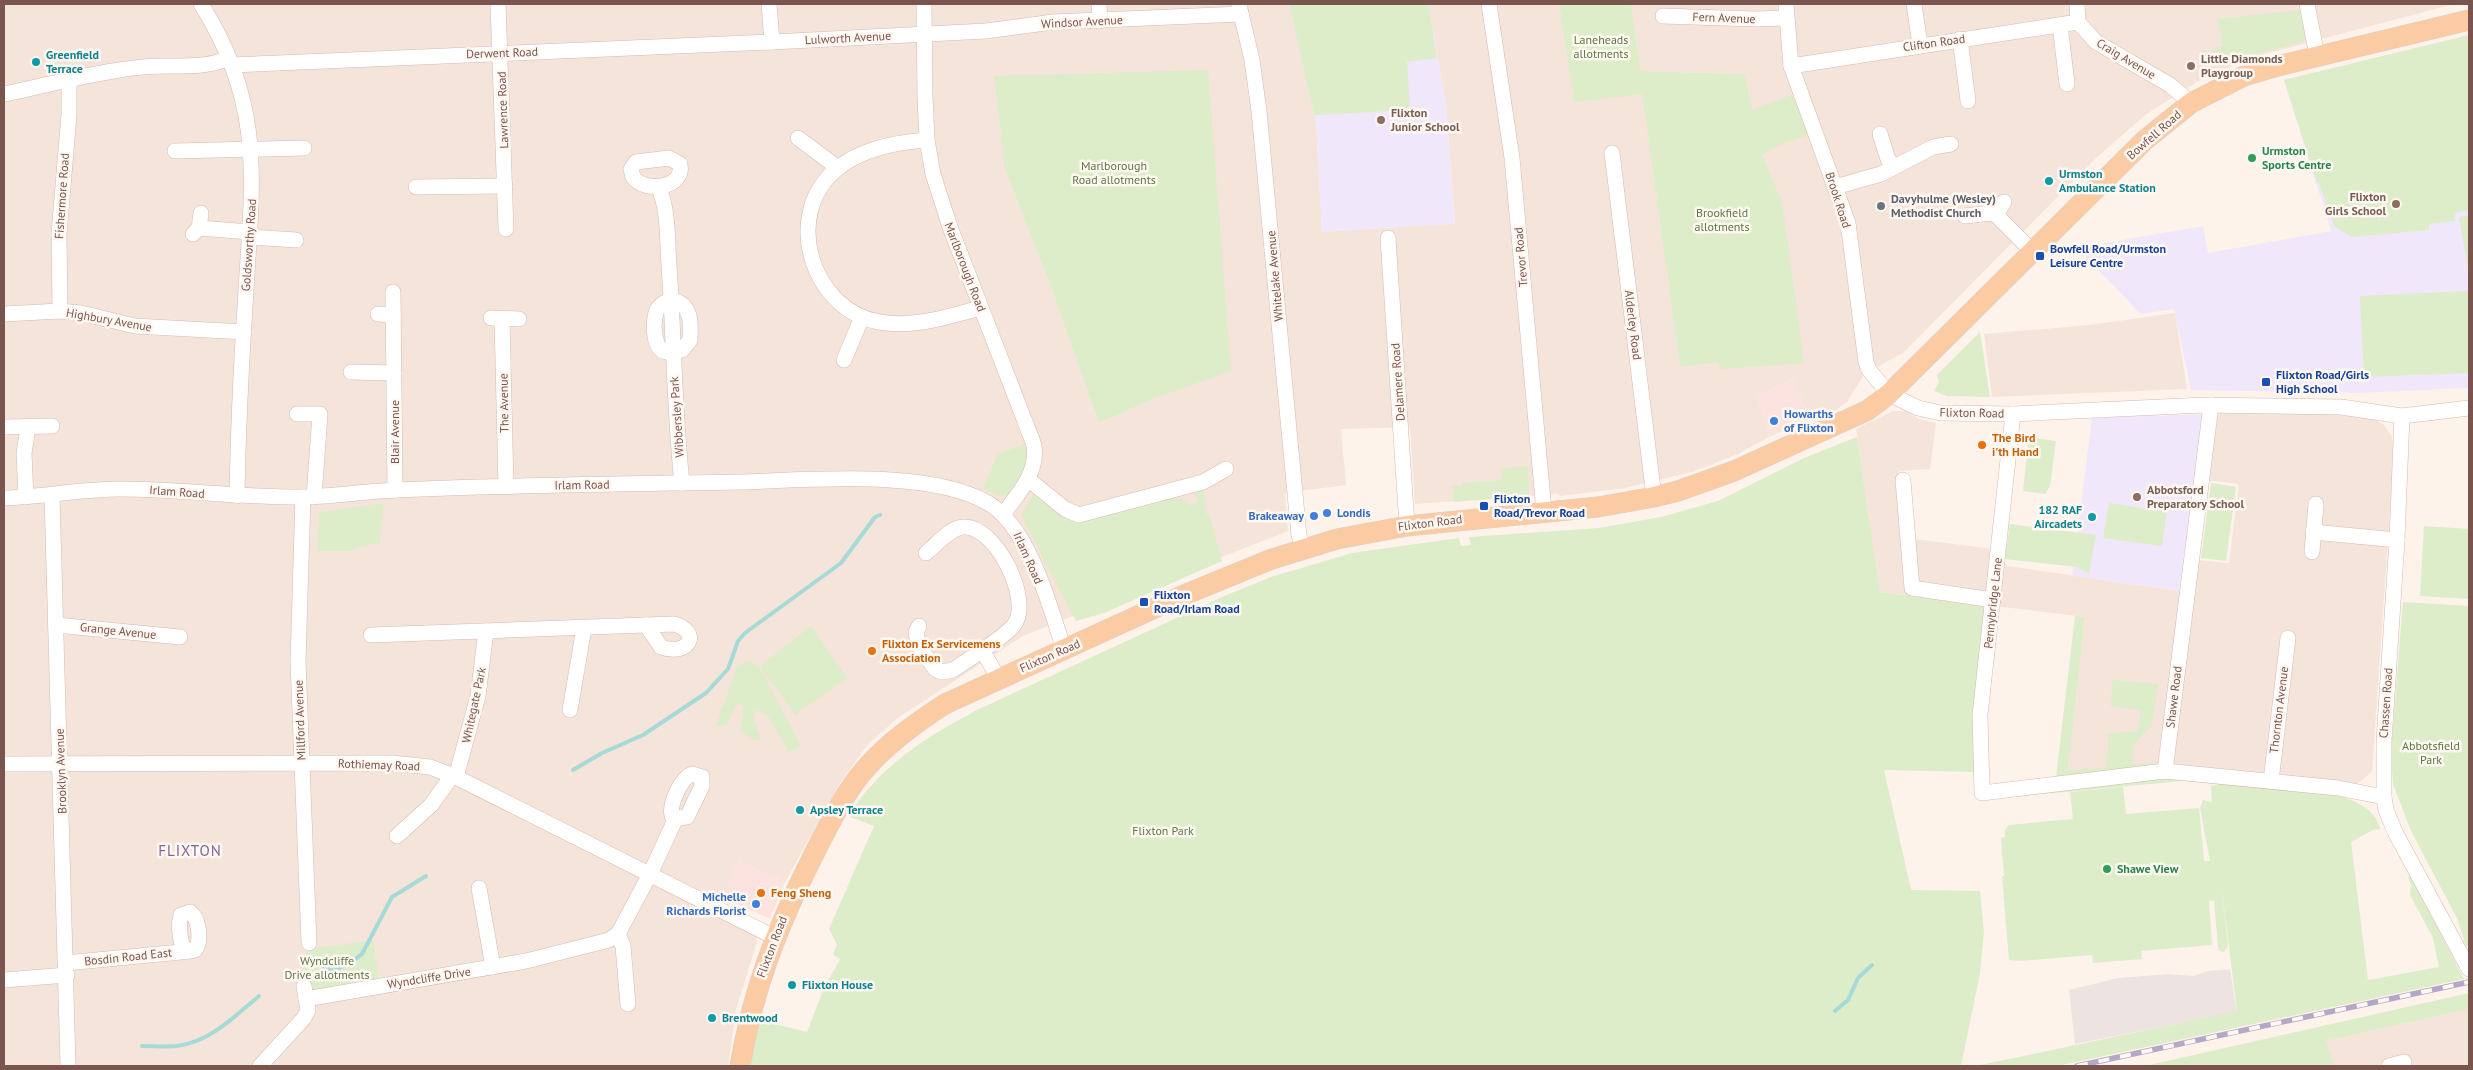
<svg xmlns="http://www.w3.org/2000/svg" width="2473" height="1070" viewBox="0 0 2473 1070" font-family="'PT Sans',sans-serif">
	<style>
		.residential { fill: #f5e4d9; fill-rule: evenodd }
		.commercial { fill: #fde3df }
		.industrial { fill: #ede4e1 }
		.education { fill: #f0e8fa }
		.green { fill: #ddecc9 }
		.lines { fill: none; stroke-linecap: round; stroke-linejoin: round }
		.stream { stroke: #a5dad9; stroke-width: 4 }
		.minor-casing { stroke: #d3bbb3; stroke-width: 16 }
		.major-casing { stroke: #dacfcd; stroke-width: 21 }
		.minor { stroke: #fff; stroke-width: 15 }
		.major { stroke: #fbcca4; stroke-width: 20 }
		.rail-casing { stroke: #b4a8c9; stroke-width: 5.5 }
		.rail { stroke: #fff8f2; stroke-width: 4; stroke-dasharray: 11; stroke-linecap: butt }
		.culture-dot { fill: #0f9aa8; stroke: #fff8f2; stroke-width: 2 }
		.education-dot { fill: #8d6e63; stroke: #fff8f2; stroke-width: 2 }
		.leisure-dot { fill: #2e9e5b; stroke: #fff8f2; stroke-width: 2 }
		.worship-dot { fill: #6b7280; stroke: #fff8f2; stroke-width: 2 }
		.transit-dot { fill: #1a4fb4; stroke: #fff8f2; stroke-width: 2 }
		.shop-dot { fill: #3f7fe0; stroke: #fff8f2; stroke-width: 2 }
		.food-dot { fill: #e8710a; stroke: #fff8f2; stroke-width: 2 }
		.labels { text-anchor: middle; stroke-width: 5; stroke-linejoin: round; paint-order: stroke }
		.street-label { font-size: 12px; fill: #7a554d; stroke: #fff8f2 }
		.park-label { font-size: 12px; fill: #5c7a41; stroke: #fff8f2 }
		.culture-label { font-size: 12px; font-weight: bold; fill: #0d838f; stroke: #fff8f2; text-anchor: start }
		.education-label { font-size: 12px; font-weight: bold; fill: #785e54; stroke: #fff8f2; text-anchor: start }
		.leisure-label { font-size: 12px; font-weight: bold; fill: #27864d; stroke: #fff8f2; text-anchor: start }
		.worship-label { font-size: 12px; font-weight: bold; fill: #5b616d; stroke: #fff8f2; text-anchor: start }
		.transit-label { font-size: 12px; font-weight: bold; fill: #164399; stroke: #fff8f2; text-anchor: start }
		.shop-label { font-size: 12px; font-weight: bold; fill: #366cbe; stroke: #fff8f2; text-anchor: start }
		.food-label { font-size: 12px; font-weight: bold; fill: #c56008; stroke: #fff8f2; text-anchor: start }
		.quarter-label { font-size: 15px; letter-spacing: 1px; fill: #7c6695; stroke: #fff8f2 }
	</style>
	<rect width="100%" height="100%" fill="#fdf3eb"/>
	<g class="residential">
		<path d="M4,4H1289L1316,124L1322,232L1455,223L1446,104L1428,4H1559L1574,101L1642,93L1680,366L1719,362V368L1784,214L1782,201L1758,147L1745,74L1639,71L1631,4H2454L2250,58L2197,82L2145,115L2094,160L1903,353L1864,374L1848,401L1836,410L1811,419L1792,380L1757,396L1769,437L1738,454L1692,472L1625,488L1560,496L1558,494L1415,504L1410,427L1341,429L1346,485L1285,493L1288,531L1023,636L899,717L868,744L839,785L785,882L739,861L716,914L755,935L757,942L736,1010L728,1066H4ZM1005,169L1155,398L1099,423L1048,279Z"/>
		<path d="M2175,313L2187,389L1992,397L1984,334L2089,325Z"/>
		<path d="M1893,411H1906L1919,419L1936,423L1930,469L1898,471L1906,538L1994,549V564L2192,593L2196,560L2229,563L2239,484L2206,480L2216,415L2219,413L2228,411L2357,416L2372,418L2384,425L2392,437L2394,453L2372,771L2360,782L2352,785L2068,771L2085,617L1880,592L1856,429Z"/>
		<path d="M2469,1009V1066H2335L2326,1041Z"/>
	</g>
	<g class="commercial">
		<path d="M1792,380L1811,419L1769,437L1757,396Z"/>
		<path d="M739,861L785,882L770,919L723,897Z"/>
	</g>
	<path class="industrial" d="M2230,969L2237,1012L2075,1044L2069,990L2118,978L2168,974L2194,976L2208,971Z"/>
	<g class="education">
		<path d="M1289,4H1428L1446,104L1455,224L1322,232L1316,124Z"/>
		<path d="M2469,35V388L2358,393L2191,390L2174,309L2141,314L2077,248L2203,226L2208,253L2331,231L2284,80Z"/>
		<path d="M2203,414L2179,591L2072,576L2092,418Z"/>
	</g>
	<g class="green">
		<path d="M1289,4H1428L1437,58L1407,62L1410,110L1314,115Z"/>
		<path d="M1559,4H1631L1640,71L1745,74L1752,110L1792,95L1809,135L1781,144L1762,155L1782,201L1804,363L1719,369V362L1680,367L1642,94L1574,102Z"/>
		<path d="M2303,10L2307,38L2305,41L2216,65L2213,49L2223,46L2217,19Z"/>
		<path d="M2469,35V210L2454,213L2455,221L2429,224V230L2351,237L2334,226L2319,183H2317L2284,80Z"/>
		<path d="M1208,70L1231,371L1155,398L1099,423L1048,279L1005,169L994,76Z"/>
		<path d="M2469,215V269H2468L2459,217Z"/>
		<path d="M2469,291V373L2364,377L2360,296Z"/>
		<path d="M1980,332L1990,397L1947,396L1934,391L1939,382L1937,375Z"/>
		<path d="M1857,437L1880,592L1987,606L1976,772L1884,770L1911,890L1980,891L1984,932L1980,973L1961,1066H748L755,1019L807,1032L824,988L826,989C827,978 836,969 840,959L833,955L837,944L829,929L874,826L848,816C882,764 923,739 977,710L1222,597L1271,577L1352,553L1459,538L1461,546L1471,545L1469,537L1599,528L1661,517L1718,501L1804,458Z"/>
		<path d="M2029,437L2056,441L2050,486L2045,494L2023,491Z"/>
		<path d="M1026,444C1034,470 1025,476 1009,495L999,496L983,488L998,454Z"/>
		<path d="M1528,466L1529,496L1454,502L1452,487L1462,486V483L1502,480L1501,469Z"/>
		<path d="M2211,483L2236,487L2226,561L2201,558Z"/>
		<path d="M1202,488L1207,507L1205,508L1206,514H1209L1222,561L1104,613L1076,621L1021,515L1035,492L1064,518L1075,521L1171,497L1182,499L1191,506L1198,501L1195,492Z"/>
		<path d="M383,503L380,543L358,547L353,551H317L319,513Z"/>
		<path d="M2109,503L2167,512L2162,546L2103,538Z"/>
		<path d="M2010,524L2096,535L2089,574L2076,567L2005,559Z"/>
		<path d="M2424,526L2469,529V599L2420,596Z"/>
		<path d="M2403,602L2469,606V946H2466L2457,918L2411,831L2393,784L2391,752Z"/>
		<path d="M2075,616L2085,617L2068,771L2109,767L2105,766L2109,741L2107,734L2138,731L2141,710L2110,706L2113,680L2158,684L2152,725L2134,744L2132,764L2159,762L2162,766L2056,777Z"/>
		<path d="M811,626L847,678L795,714L760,666Z"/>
		<path d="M747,661L754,663L763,673L800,745L795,751H788L767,714L757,710L753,716L761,740L756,741L740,731L744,705L737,704L727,724L720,727L716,725L737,667Z"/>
		<path d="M2165,774L2182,778V781L2000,798Z"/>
		<path d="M2232,782C2266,785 2373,785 2380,829L2373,830L2351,842L2368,980L2439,967L2433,938L2410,895L2411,885L2408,877L2411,875L2464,979L2057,1066H1976L2237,1011L2221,883L2228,946L2224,952L2219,951L2218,947L2214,901H2209L2212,945L2141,951L2142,959L2093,963L2092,955L2020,961L2009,960L2002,876H2004L2001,838L2005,837V830L2009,825L2073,819L2070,792L2123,787L2126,814L2199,808L2204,861H2210L2200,808L2203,800L2212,802L2211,786Z"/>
		<path d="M373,940L379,981L310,993C302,979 299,963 310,949Z"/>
		<path d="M2469,993V1009L2326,1041L2335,1066H2145Z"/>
	</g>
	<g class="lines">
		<g class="stream">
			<path d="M573,770L602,753L643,735L706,693L728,669L738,641L745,633L841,563L875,517L880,515"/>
			<path d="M321,965L332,971L349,964L362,954L392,897L426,876"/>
			<path d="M1835,1011L1848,1000L1858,978L1872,965"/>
			<path d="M142,1046C154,1046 166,1047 177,1046C210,1042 235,1016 259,996"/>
		</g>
		<defs>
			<g id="minor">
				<path d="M201,4C268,110 251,190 245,307C241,370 238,433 237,496"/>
				<path d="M498,4L506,229"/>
				<path d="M769,4L772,42"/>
				<path d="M924,4L925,97L927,140L933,174L950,227L1034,445C1038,473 1019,493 1003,514"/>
				<path d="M1099,4L1100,21"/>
				<path d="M1489,4L1512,158L1544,511"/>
				<path d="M1786,4L1791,66L1848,223L1866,362L1869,370L1889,394L1918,408L1941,413L2013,414L2204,405L2341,407L2402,416L2469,408"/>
				<path d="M1914,4L1920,45"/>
				<path d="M2077,4L2078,22L2096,42L2170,85L2191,103"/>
				<path d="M2307,4L2317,56"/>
				<path d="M1239,5L1252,60L1259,111L1299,536L1304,549"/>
				<path d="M1663,16L1755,19L1786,18"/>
				<path d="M2060,25L2067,84"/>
				<path d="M1960,39L1968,101"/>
				<path d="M232,65L772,42L986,31L1053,22L1241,14"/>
				<path d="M1791,66L2078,22"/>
				<path d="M4,94C49,85 98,71 143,67C171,64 203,70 229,58"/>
				<path d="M1880,134L1888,159L1894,167"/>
				<path d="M798,138L838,168"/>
				<path d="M927,140C898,142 862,149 838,168C781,213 811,310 879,322C914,328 947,317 980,308"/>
				<path d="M175,151L304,148"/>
				<path d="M1612,153L1654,497"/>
				<path d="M669,158L680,164C685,189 644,193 633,177L631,169L636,162Z"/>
				<path d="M658,186C669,210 667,239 669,265C674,338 674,410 682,483"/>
				<path d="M416,187L505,186"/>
				<path d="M1835,187L1881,174L1933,147L1951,144"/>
				<path d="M1996,215L2031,250"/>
				<path d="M1965,216L1991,213L1996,215L2004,202"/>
				<path d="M199,228L250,232"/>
				<path d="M193,234L199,228L201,213"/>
				<path d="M249,237L296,240"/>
				<path d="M1388,238L1407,526"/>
				<path d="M393,292L395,490"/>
				<path d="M672,300C692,304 691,323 690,340L682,350C677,351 671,353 666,352C652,349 652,318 658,308C662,303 666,302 672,300Z"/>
				<path d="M60,311L59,234L69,115V81"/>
				<path d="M4,314L60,311L81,313L135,326L244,332"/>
				<path d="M378,314L393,315"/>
				<path d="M491,318L519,319"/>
				<path d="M502,319L506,487"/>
				<path d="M844,360L862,317"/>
				<path d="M351,372L394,373"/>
				<path d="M2211,405L2165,771L2338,788L2384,797"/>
				<path d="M297,414H320L314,497"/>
				<path d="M2013,414L1980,715L1982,793L2165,771"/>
				<path d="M2402,416L2397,540L2384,741V797L2386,810L2396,834L2469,969"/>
				<path d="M7,427L52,426"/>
				<path d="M1028,479L1065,509L1079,515L1203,482L1226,469"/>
				<path d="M1903,480L1912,588L1993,600"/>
				<path d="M52,495L68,1066"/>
				<path d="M26,497L24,453L28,428"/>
				<path d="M303,497L298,661L309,943"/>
				<path d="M4,498C42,497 81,489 120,489C182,489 243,498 306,497C337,496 367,491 398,490C513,485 627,484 741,482C810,480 929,469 988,503C1029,527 1050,606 1064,650"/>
				<path d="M2313,532L2397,540"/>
				<path d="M2312,552L2316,504"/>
				<path d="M674,624C702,632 689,657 661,647L646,625Z"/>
				<path d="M56,625L180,637"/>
				<path d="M919,626L916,632L918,645L935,669L942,672L953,670C967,660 1004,638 1014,625C1033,600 995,524 963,527C950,528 936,545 926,553"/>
				<path d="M371,635L646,625"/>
				<path d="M982,650L999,679"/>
				<path d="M570,710L584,628"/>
				<path d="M4,764L392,763L430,767L456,777L774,937"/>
				<path d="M692,774L702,777V786L687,817L676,818L672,816C669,804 681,778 692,774Z"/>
				<path d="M456,777L478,696L486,631"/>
				<path d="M2271,781L2288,638"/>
				<path d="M397,836L431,805L452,776"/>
				<path d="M479,888L493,967"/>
				<path d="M618,934L623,946L628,1004"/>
				<path d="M66,963L191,951L195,950C202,941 199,918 190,912L181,915C178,925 180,938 183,948L191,951"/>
				<path d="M4,980L67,975"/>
				<path d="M306,999L526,961L609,940L618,934L650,874L676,818"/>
				<path d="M260,1066L304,1018L308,1010L304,986"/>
				<path d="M2389,1066L2404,1062"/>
			</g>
			<path id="major" d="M740,1066C753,988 779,923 815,852C830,823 844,793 866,768C889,742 916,723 945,704L1179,597L1272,559L1337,539L1407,526L1598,507L1654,497L1678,491L1734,471L1853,417L1868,410L1889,394L2145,140L2191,103L2244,76L2278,66L2469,20"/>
		</defs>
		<use href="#minor" class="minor-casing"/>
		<use href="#major" class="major-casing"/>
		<use href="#minor" class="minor"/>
		<use href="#major" class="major"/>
		<defs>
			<path id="rail" d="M2077,1066L2469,982"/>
		</defs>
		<use href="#rail" class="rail-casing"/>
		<use href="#rail" class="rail"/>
	</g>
	<g class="culture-dot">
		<circle cx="36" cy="62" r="5"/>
		<circle cx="2049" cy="181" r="5"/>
		<circle cx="2092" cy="517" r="5"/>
		<circle cx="800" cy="810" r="5"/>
		<circle cx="792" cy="985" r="5"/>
		<circle cx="712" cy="1018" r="5"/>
	</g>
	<g class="education-dot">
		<circle cx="2191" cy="66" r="5"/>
		<circle cx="1381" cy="120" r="5"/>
		<circle cx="2396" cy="204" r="5"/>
		<circle cx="2137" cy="497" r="5"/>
	</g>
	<g class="leisure-dot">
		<circle cx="2252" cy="158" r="5"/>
		<circle cx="2107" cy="869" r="5"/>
	</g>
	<circle class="worship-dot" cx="1881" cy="206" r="5"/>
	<g class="transit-dot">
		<rect x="2035" y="251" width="10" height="10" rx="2.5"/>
		<rect x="2261" y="377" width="10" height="10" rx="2.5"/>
		<rect x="1479" y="501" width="10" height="10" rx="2.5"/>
		<rect x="1139" y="597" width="10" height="10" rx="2.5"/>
	</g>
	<g class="shop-dot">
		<circle cx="1774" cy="421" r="5"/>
		<circle cx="1327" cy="513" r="5"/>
		<circle cx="1314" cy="516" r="5"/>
		<circle cx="756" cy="904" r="5"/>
	</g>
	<g class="food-dot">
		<circle cx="1982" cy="445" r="5"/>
		<circle cx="872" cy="651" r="5"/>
		<circle cx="761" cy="893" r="5"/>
	</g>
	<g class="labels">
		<g class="street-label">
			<text transform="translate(1724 18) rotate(2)" y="4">Fern Avenue</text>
			<text transform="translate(1082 22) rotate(-3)" y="4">Windsor Avenue</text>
			<text transform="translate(848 38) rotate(-3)" y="4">Lulworth Avenue</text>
			<text transform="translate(1934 43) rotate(-8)" y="4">Clifton Road</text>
			<text transform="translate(502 53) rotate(-2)" y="4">Derwent Road</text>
			<text transform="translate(2126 59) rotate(31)" y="4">Craig Avenue</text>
			<text transform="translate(503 110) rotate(-92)" y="4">Lawrence Road</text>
			<text transform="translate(2154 135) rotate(-41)" y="4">Bowfell Road</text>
			<text transform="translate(62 196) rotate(-86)" y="4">Fishermore Road</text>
			<text transform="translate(1838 200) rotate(72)" y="4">Brook Road</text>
			<text transform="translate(249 245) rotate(-86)" y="4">Goldsworthy Road</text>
			<text transform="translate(1521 257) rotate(-95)" y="4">Trevor Road</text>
			<text transform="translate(965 267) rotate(69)" y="4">Marlborough Road</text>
			<text transform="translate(1275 276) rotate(-95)" y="4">Whitelake Avenue</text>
			<text transform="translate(109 320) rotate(10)" y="4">Highbury Avenue</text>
			<text transform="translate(1633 325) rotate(83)" y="4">Alderley Road</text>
			<text transform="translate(1398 382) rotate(-94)" y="4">Delamere Road</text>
			<text transform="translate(504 403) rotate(-91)" y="4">The Avenue</text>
			<text transform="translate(1972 413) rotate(1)" y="4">Flixton Road</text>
			<text transform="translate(677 417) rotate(-94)" y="4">Wibbersley Park</text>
			<text transform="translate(395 432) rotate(-90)" y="4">Blair Avenue</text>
			<text transform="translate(582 485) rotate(-1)" y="4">Irlam Road</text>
			<text transform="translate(177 492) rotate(4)" y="4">Irlam Road</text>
			<text transform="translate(1430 523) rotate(-7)" y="4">Flixton Road</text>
			<text transform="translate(1028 558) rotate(66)" y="4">Irlam Road</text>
			<text transform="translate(1993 603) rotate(-84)" y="4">Pennybridge Lane</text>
			<text transform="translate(118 631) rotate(6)" y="4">Grange Avenue</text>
			<text transform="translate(1050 656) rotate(-24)" y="4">Flixton Road</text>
			<text transform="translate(2174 697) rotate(-83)" y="4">Shawe Road</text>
			<text transform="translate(2386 703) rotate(-86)" y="4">Chassen Road</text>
			<text transform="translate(474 705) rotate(-78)" y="4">Whitegate Park</text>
			<text transform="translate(2279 710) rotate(-83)" y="4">Thornton Avenue</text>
			<text transform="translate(300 720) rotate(-92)" y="4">Millford Avenue</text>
			<text transform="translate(379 765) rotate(2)" y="4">Rothiemay Road</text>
			<text transform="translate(61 771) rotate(-92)" y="4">Brooklyn Avenue</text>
			<text transform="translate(772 947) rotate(-69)" y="4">Flixton Road</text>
			<text transform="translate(128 957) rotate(-6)" y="4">Bosdin Road East</text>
			<text transform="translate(429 978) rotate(-9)" y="4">Wyndcliffe Drive</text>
		</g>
		<g class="park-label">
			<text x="1601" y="44">Laneheads<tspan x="1601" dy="14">allotments</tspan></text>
			<text x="1114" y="170">Marlborough<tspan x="1114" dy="14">Road allotments</tspan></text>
			<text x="1722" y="217">Brookfield<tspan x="1722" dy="14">allotments</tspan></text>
			<text x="2431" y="750">Abbotsfield<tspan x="2431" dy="14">Park</tspan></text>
			<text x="1163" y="835">Flixton Park</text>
			<text x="327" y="965">Wyndcliffe<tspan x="327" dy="14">Drive allotments</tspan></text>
		</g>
		<g class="culture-label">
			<text x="46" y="59">Greenfield<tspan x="46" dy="14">Terrace</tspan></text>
			<text x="2059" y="178">Urmston<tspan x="2059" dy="14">Ambulance Station</tspan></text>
			<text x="2082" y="514" text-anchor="end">182 RAF<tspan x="2082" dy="14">Aircadets</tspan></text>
			<text x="810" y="814">Apsley Terrace</text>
			<text x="802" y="989">Flixton House</text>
			<text x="722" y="1022">Brentwood</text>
		</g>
		<g class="education-label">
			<text x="2201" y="63">Little Diamonds<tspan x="2201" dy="14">Playgroup</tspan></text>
			<text x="1391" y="117">Flixton<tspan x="1391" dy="14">Junior School</tspan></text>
			<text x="2386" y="201" text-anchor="end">Flixton<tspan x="2386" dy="14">Girls School</tspan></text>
			<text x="2147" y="494">Abbotsford<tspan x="2147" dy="14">Preparatory School</tspan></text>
		</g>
		<g class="leisure-label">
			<text x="2262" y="155">Urmston<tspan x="2262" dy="14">Sports Centre</tspan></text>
			<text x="2117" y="873">Shawe View</text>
		</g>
		<g class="worship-label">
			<text x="1891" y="203">Davyhulme (Wesley)<tspan x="1891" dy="14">Methodist Church</tspan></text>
		</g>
		<g class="transit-label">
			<text x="2050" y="253">Bowfell Road/Urmston<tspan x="2050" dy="14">Leisure Centre</tspan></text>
			<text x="2276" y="379">Flixton Road/Girls<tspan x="2276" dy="14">High School</tspan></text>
			<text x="1494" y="503">Flixton<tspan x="1494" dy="14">Road/Trevor Road</tspan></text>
			<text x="1154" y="599">Flixton<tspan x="1154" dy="14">Road/Irlam Road</tspan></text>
		</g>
		<g class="shop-label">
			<text x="1784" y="418">Howarths<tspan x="1784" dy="14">of Flixton</tspan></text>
			<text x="1337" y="517">Londis</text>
			<text x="1304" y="520" text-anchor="end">Brakeaway</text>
			<text x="746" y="901" text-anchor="end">Michelle<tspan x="746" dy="14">Richards Florist</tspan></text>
		</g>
		<g class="food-label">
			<text x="1992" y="442">The Bird<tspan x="1992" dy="14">i'th Hand</tspan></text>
			<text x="882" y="648">Flixton Ex Servicemens<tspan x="882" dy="14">Association</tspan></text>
			<text x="771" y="897">Feng Sheng</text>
		</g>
		<g class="quarter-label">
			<text x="190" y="856">FLIXTON</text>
		</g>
	</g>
	<rect width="2473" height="1070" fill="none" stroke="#7a554d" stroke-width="10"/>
</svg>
